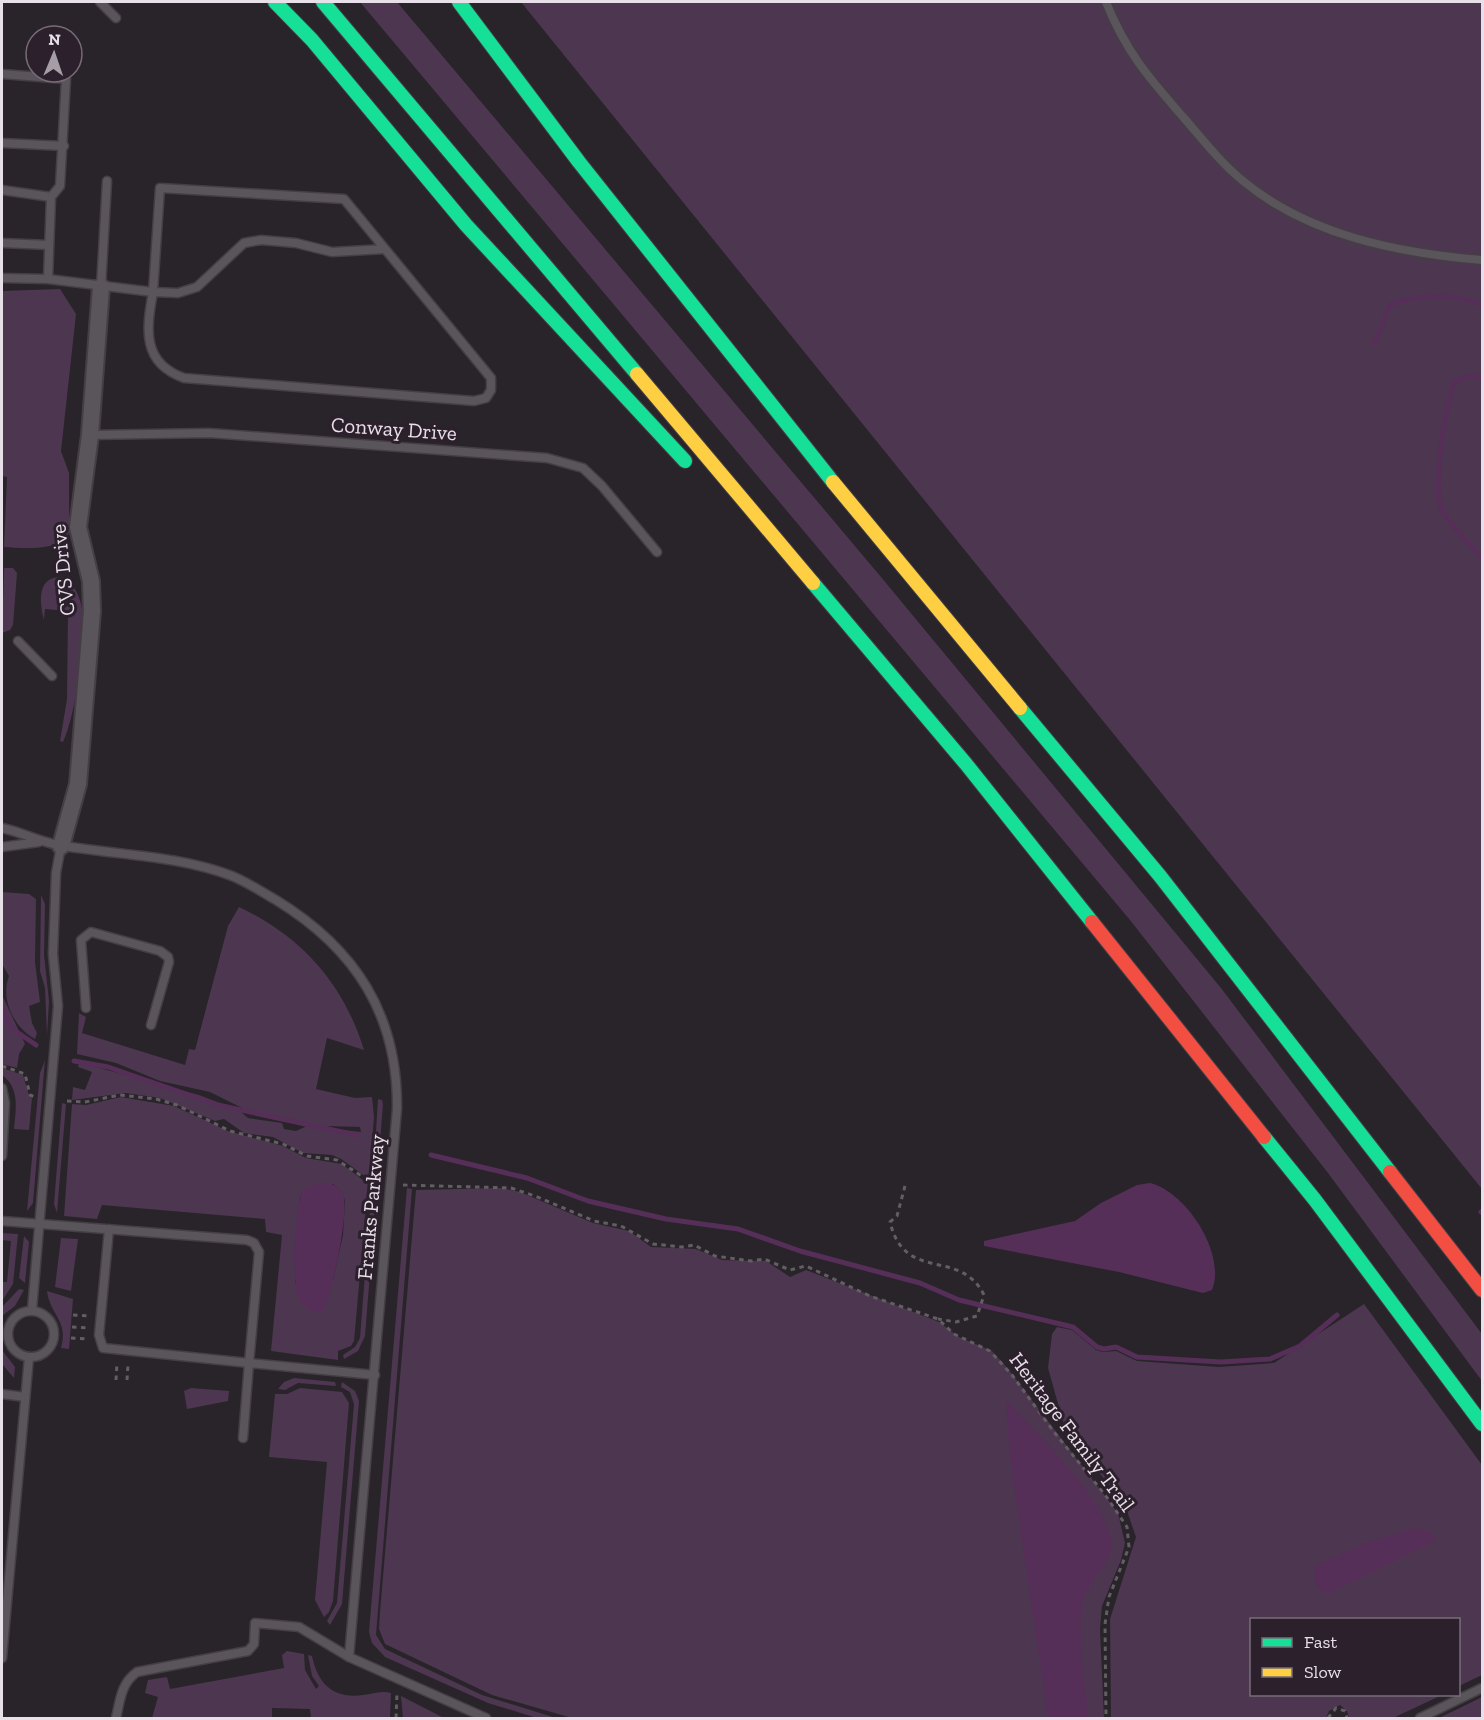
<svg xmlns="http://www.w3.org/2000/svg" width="1484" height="1720" viewBox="0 0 1484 1720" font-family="'Zilla Slab',serif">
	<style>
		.green { fill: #4d3650; fill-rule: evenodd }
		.water { fill: #562f59 }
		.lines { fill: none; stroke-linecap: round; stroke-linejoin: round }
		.stream { stroke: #562f59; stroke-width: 5 }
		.lane-casing { stroke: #453f45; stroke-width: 11 }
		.street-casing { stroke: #453f45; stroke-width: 20 }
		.fast-casing { stroke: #453f45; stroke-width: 16 }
		.slow-casing { stroke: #453f45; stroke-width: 16 }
		.jam-casing { stroke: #453f45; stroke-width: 16 }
		.path { stroke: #635e63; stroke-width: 3; stroke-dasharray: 4.5 4.5; stroke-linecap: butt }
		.lane { stroke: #5a555b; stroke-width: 8 }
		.street { stroke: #5a555b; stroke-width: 16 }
		.fast { stroke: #16e098; stroke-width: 14 }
		.slow { stroke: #ffcf43; stroke-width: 14 }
		.jam { stroke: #f24e42; stroke-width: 14 }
		.labels { text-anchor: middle; stroke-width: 6; stroke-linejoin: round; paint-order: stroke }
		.street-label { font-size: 21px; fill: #e8e0e9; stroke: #2c202d }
	</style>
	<rect width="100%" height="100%" fill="#29232a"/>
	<g class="green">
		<path d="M360,2H397L881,577L1221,988L1482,1334V1381L1328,1173L1130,920Z"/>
		<path d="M521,2H1482V1189Z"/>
		<path d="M60,289L76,314L61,451L69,473V533C60,552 22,548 4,547L7,477L2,476V291Z"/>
		<path d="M4,568H13L17,573L13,625L10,630L2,633Z"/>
		<path d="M64,577C74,583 81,599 82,609C84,643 77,712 63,742L60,741L67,699L68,611L45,609L44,620C39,600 37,575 64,577Z"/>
		<path d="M2,892L29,894L36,899L35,962L40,1002L29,1006L32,1023L37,1033L35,1039C14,1028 0,999 9,976L2,964Z"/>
		<path d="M41,895L45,904L44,955L49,1001L47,1036L45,988L40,971Z"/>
		<path d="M239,907C301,936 344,984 364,1050L327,1038L316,1089L355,1098L372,1097L374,1117L369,1179L341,1159L332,1155L303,1153L273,1137L244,1133L224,1119L215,1121L160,1098L126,1093L72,1100L73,1087L85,1090L92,1072L78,1067L79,1064H85L199,1095L240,1111L248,1118L282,1123L284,1129L296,1131L307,1126L361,1132L360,1127L324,1126L246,1110L210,1092L160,1081L116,1063L77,1054L79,1013L86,1017L82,1033L185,1065L189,1049L195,1050L228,926Z"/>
		<path d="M2,995L25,1044L19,1054L17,1068L2,1064Z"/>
		<path d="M45,1060L33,1203L27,1211L40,1073Z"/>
		<path d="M2,1068L23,1075L29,1096L32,1098L29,1130L14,1129C16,1109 20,1088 2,1075Z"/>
		<path d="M121,1097L174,1106L228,1131L283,1146L306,1158L342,1164L368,1184L354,1341L351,1346L338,1351V1360L271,1351L282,1235L266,1232L265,1219L102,1205L97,1219L64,1216L72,1104L86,1105ZM333,1184L342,1192L345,1201L343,1235L333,1280L295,1283L300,1197Z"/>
		<path d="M378,1099L382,1100L383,1104L377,1181L373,1180Z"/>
		<path d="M62,1103L66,1104L57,1213L54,1204Z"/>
		<path d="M372,1185H377L365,1336L358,1351L344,1359L343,1355L355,1347L360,1338Z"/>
		<path d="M407,1188L412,1189L376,1635L385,1649L482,1695L556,1718H537L488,1703L385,1657L372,1643L369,1632Z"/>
		<path d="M500,1188L520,1192L593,1223L629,1231L651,1247L696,1249L722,1260L766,1261L790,1277L806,1270L939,1322L959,1337L992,1351L1009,1370L1118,1513L1125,1543L1121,1560L1102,1606L1100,1629L1104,1718H572L492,1695L385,1644L379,1629L380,1612L416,1190Z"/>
		<path d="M2,1233L18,1234L13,1284L2,1301V1282H7L11,1241L2,1240Z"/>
		<path d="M24,1236L29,1242L25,1283L19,1278Z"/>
		<path d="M61,1238L78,1239L71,1291L55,1287Z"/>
		<path d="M19,1289L24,1290L15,1306L2,1316V1307Z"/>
		<path d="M47,1291L73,1299L69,1349L61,1348C69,1321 50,1315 47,1291Z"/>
		<path d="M1364,1304L1482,1465V1675L1459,1686L1458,1620H1252V1694L1442,1695L1393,1718H1349L1347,1711L1340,1705L1329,1711L1326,1718H1111L1110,1619L1136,1537L1128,1514L1116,1494L1065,1429L1048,1368L1052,1334L1057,1327L1072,1330L1096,1350L1103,1352L1116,1351L1137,1361L1219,1367L1274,1363Z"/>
		<path d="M2,1350L15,1367L14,1378L2,1364Z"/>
		<path d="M294,1378L335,1382L336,1386L298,1383L285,1390L278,1389L284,1382Z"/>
		<path d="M342,1382L355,1391L359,1401L342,1604L330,1625L327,1621L337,1603L354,1404L350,1392L341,1387Z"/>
		<path d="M191,1388L229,1391L228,1401L187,1409L184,1391Z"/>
		<path d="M300,1388L342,1392L349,1403L333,1601L329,1612L324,1617L315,1600L327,1462L269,1457L275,1394H287Z"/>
		<path d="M287,1651L304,1654L305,1670L316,1689L319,1686L312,1676L308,1655L312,1656C318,1684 333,1699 363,1695C373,1694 380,1690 391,1693L390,1718H311L310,1709L272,1708V1718H152L158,1697L145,1693L148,1680L167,1677L170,1689L284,1668L282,1655Z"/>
		<path d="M401,1696L444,1718H403Z"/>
		<path d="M1482,1697L1481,1718H1439Z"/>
	</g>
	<g class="water">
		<path d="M324,1182C332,1184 339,1186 343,1194C350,1208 332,1294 324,1310L315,1313C309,1310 304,1307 300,1301C290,1284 295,1208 303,1189Z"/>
		<path d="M1150,1183C1185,1191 1227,1253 1212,1290L1203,1293L1119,1272L984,1246V1241L1075,1221L1101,1203L1137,1185Z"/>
		<path d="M1006,1401C1033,1429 1115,1508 1111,1547C1109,1570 1086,1582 1082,1604C1077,1634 1085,1687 1089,1718H1048L1010,1458Z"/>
		<path d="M1412,1529L1428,1530L1437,1540L1328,1594C1313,1587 1313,1582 1315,1566L1370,1541Z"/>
	</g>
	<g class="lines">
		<g class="stream">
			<path d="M1374,343C1382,330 1384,317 1391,304C1423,294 1450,294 1482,304"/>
			<path d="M1482,377H1466L1455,382C1445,407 1431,489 1443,512C1453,528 1470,544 1482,559"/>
			<path d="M2,1007L11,1028L36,1045"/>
			<path d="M74,1061L108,1067L218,1105L356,1135"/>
			<path d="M431,1155L527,1178L588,1201L666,1219L738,1229L800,1251L920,1283L959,1300L1073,1327L1097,1347L1104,1349L1116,1347L1137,1357L1221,1362L1270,1359L1300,1346L1337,1315"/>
			<path d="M1481,1212L1482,1211"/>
		</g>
		<defs>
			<g id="lane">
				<path d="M100,2L116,18"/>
				<path d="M1106,2C1126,52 1149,78 1184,118C1203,140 1221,163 1243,181C1310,236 1399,253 1482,260"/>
				<path d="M2,74L66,79L60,186L51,197L48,279"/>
				<path d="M2,143L64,146"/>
				<path d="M2,190L51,197"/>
				<path d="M2,243L49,245"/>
				<path d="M2,278L48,279L153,292C146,330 142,363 184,378L474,401L486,398L491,390V378L344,199L160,188L153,292L178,293L197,287L244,243L261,240L296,243L332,252L385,249"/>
				<path d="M101,287L107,181"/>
				<path d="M90,435L209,433L547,458L583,468L602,486L657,552"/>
				<path d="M18,641L52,676"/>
				<path d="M2,828C21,832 38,841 58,845C115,855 178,855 232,876C247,882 262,892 276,900C356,949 398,1015 397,1109L349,1657L486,1718"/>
				<path d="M2,847L39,842"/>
				<path d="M86,1008L81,940L91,932L160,951L168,957L169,962L151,1025"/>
				<path d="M2,1088L5,1103L2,1156"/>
				<path d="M2,1221L247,1240L254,1243L259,1252L249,1363L103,1348L99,1335L109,1229"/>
				<path d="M32,1310L58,1006L53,954L56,873L61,846"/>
				<circle cx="31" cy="1334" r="23"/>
				<path d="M2,1394L25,1397"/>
				<path d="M243,1438L249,1363L375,1375"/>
				<path d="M2,1658L29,1357"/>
				<path d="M116,1718C120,1701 121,1683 137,1672L248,1651L254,1644L255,1623L299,1627L349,1657"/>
				<path d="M1420,1718L1482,1688"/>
			</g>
			<path id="street" d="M61,846L78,784L92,611L91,581L78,527L90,435L101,287"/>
			<g id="fast">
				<path d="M275,2L312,40L466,225L685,461"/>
				<path d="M323,2L637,374"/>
				<path d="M459,2L579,162L833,482"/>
				<path d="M813,583L966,764L1092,922"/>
				<path d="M1020,708L1160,876L1390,1172"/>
				<path d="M1264,1137L1315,1200L1482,1424"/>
			</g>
			<g id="slow">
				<path d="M637,374L813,583"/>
				<path d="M833,482L1020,708"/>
			</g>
			<g id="jam">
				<path d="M1092,922L1264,1137"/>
				<path d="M1390,1172L1482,1290"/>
			</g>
		</defs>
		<use href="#lane" class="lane-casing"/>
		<use href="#street" class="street-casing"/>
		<use href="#fast" class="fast-casing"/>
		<use href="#slow" class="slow-casing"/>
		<use href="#jam" class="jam-casing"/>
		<g class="path">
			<path d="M2,1066L25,1074L30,1095L35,1097"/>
			<path d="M67,1101L85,1102L120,1095L156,1099L177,1105L230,1131L283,1144L307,1156L337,1160L371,1182L379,1183"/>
			<path d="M403,1185L511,1188L535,1196L594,1221L621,1226L653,1244L682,1247L694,1245L715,1256L751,1261L764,1259L790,1270L806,1266L870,1296L938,1319L954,1334L990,1351L1012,1375L1054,1432L1106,1496L1127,1527L1129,1547L1109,1597L1105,1624L1106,1718"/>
			<path d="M905,1186L897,1216L890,1222C905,1284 960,1247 984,1295L977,1316L956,1322L938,1319"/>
			<path d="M73,1315L89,1316"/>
			<path d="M72,1327L88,1328"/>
			<path d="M71,1338L88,1339"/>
			<path d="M116,1380L117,1362"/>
			<path d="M127,1380L128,1364"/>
			<path d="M396,1718L397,1693"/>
			<path d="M1328,1718L1336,1708L1345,1711L1347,1718"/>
		</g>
		<use href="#lane" class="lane"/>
		<use href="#street" class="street"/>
		<use href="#fast" class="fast"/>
		<use href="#slow" class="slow"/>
		<use href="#jam" class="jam"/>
	</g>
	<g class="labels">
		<g class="street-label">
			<text transform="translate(394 429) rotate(4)" y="7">Conway Drive</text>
			<text transform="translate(63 570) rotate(-96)" y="7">CVS Drive</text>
			<text transform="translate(371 1207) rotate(-85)" y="7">Franks Parkway</text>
			<text transform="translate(1072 1432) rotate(53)" y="7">Heritage Family Trail</text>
		</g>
	</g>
	<rect width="1484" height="1720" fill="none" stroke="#e8e0e9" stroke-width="6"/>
	<rect x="1250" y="1618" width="210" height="78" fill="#2c202d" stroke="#776d78" stroke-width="1.5"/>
	<rect x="1262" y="1638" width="30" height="9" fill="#16e098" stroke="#776d78" stroke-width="1.5"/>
	<text x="1304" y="1648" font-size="18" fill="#e8e0e9">Fast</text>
	<rect x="1262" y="1668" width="30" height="9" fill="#ffcf43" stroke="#776d78" stroke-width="1.5"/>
	<text x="1304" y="1678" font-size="18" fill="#e8e0e9">Slow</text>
	<g transform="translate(54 54) rotate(2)"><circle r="28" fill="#2c202d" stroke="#776d78" stroke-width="1.5"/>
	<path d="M0-4.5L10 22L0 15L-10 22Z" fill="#a59ea6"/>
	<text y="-9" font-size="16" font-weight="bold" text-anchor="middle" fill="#e8e0e9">N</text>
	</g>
</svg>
